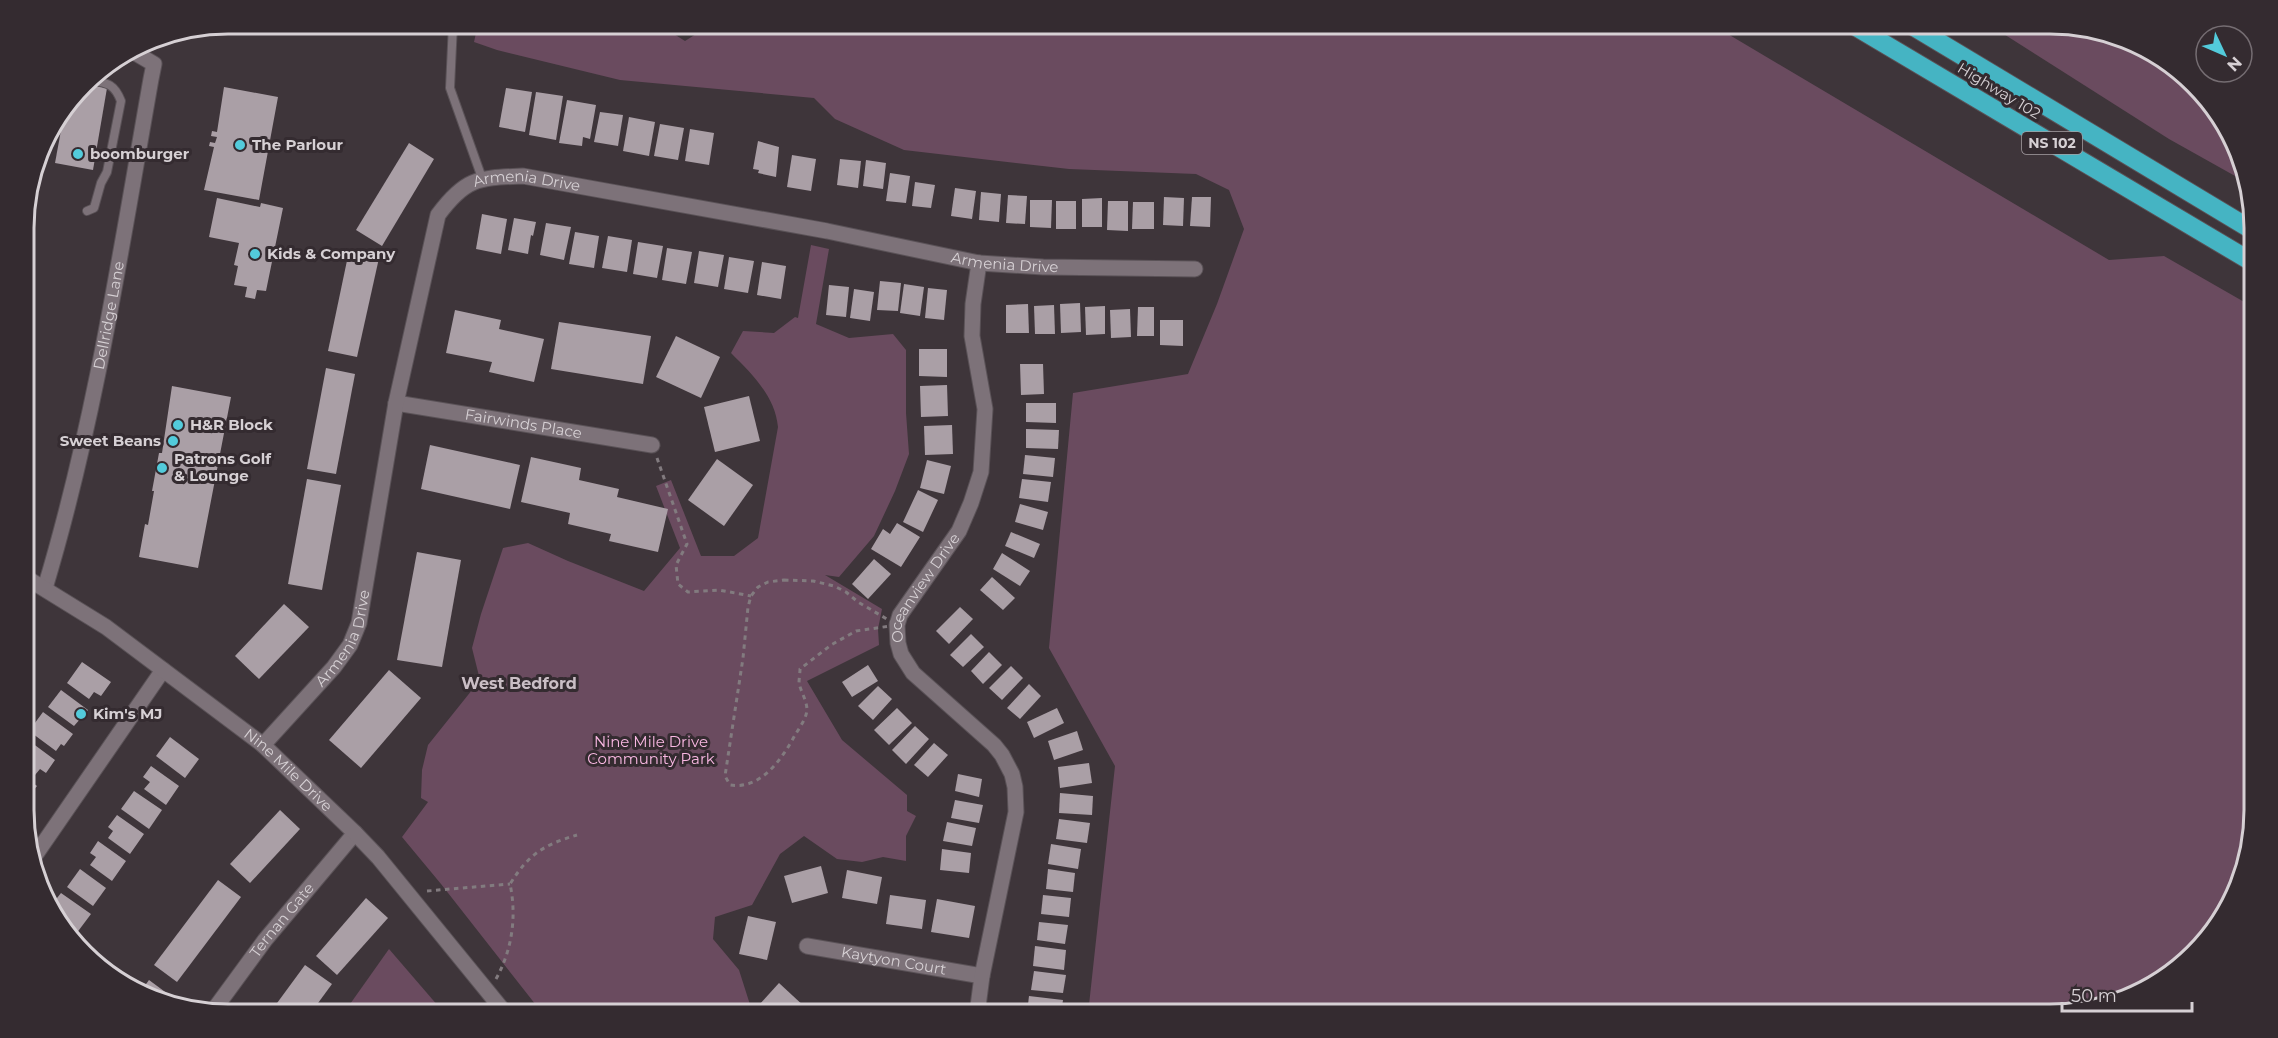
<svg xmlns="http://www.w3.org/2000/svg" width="2278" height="1038" viewBox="0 0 2278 1038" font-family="Montserrat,sans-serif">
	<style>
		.green { fill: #6a4b5f }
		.building { fill: #aa9fa6 }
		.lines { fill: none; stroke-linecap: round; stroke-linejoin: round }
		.service-casing { stroke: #5a5257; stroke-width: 10 }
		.minor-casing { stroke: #5a5257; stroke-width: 17 }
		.tertiary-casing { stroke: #5a5257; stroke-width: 17 }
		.motorway-casing { stroke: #5a5257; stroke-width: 20 }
		.path { stroke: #827b7f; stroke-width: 3; stroke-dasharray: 4.5 4.5; stroke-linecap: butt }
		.service { stroke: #7d7279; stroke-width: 8 }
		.minor { stroke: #7d7279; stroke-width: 15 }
		.tertiary { stroke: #7d7279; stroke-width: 15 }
		.motorway { stroke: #45b4c3; stroke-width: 18 }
		.poi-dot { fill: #53cbdb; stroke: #342b30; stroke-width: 2 }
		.labels { text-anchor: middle; stroke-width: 6; stroke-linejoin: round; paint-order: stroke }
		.shield { fill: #342b30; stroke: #a59ea3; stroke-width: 1.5 }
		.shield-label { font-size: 14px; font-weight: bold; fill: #d6d0d4 }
		.street-label { font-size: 15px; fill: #d6d0d4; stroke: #342b30 }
		.poi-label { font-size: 15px; font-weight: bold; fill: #d6d0d4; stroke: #342b30; text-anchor: start }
		.park-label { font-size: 15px; fill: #fab8e3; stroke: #342b30 }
		.neighbourhood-label { font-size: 16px; font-weight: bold; fill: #cabec5; stroke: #342b30 }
		.rim { fill: none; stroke: #d6d0d4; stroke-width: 3 }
	</style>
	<rect width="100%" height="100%" fill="#3e353a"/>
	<g class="green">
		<path d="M478,24H658L685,41L712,24H760L833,30L836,24H1711L2109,260L2164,256L2253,307L2254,810L2238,888L2212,934L2163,979L2063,1014H1088L1115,766L1049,648L1073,393L1188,374L1217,304L1244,229L1229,190L1196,174L1069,169L904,150L835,119L814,98L620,80L497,50L474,42Z"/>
		<path d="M1988,24H2050L2128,40L2212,104L2244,181L2169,139Z"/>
		<path d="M811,245L829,249L816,324L849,338L893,334L906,350V413L909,454L895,491L874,536L839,577L825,575L882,609L878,629L879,645L807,681L842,740L907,795V811L916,816L906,836V861L883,857L862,862L837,859L804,836L780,854L752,905L715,917L713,939L739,970L753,1014H543L441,884L402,837L428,802L421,798L422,770L428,745L480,680L472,648L481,614L503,548L528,543L568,561L644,591L680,548L656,486L671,480L701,556H734L758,538L778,427C775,396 752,374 731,353L743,331L774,333L795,317L798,318Z"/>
		<path d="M389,949L445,1014H343Z"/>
	</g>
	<g class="building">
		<path d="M86,84L107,88L93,170L55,163L64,114Z"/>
		<path d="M224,87L278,97L259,200L204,190L214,147L209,146L210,142L215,143L217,137L211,136L212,131L217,132Z"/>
		<path d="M506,88L532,92L525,132L499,127Z"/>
		<path d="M536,92L563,96L556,140L529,135Z"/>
		<path d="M567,100L596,105L590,139L583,137L582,146L559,143Z"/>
		<path d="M600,112L623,115L618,146L594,142Z"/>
		<path d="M629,117L655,122L649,156L623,151Z"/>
		<path d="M660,124L684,128L678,160L654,156Z"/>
		<path d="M690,129L714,133L709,165L685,161Z"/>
		<path d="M758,141L779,147L776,177L758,173L759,170L753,169Z"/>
		<path d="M409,143L434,159L382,246L356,230Z"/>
		<path d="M792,155L816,159L811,191L787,187Z"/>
		<path d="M840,159L861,161L858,188L837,185Z"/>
		<path d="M866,160L886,163L883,189L863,186Z"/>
		<path d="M890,173L910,176L906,203L886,201Z"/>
		<path d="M915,182L935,185L931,208L912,206Z"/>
		<path d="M955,188L976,191L972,219L951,216Z"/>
		<path d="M981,192L1001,194L999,222L979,220Z"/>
		<path d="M1008,195L1027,196L1025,224L1006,223Z"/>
		<path d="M1164,197L1184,198L1183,226L1163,225Z"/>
		<path d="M1192,197H1211L1210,227L1190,226Z"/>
		<path d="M217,198L260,207L261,203L283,208L266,291L257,290L255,299L245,297L247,287L234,285L238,266L234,265L239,243L209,237Z"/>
		<path d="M1102,198V227H1082V199Z"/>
		<path d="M1030,200H1052L1051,228L1030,227Z"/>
		<rect x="1056" y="201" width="20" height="28"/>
		<path d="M1108,201H1128V231L1107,230Z"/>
		<path d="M1133,202H1154V229H1132Z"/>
		<path d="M482,214L507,219L501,254L476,249Z"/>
		<path d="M514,218L536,222L533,236L531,235L528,254L508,250Z"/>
		<path d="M546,223L571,227L564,260L540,255Z"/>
		<path d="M575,232L599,236L594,268L569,264Z"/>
		<path d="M608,236L632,240L627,272L602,268Z"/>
		<path d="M638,242L663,246L657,278L633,274Z"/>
		<path d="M667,248L692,252L686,284L662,280Z"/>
		<path d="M349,251L379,258L357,357L328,351Z"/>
		<path d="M699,251L724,255L718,287L694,283Z"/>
		<path d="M729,257L754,261L748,293L724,289Z"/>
		<path d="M762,262L786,266L781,299L757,295Z"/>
		<path d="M880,281L901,283L898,311L877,310Z"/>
		<path d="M904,284L924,287L920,316L900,313Z"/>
		<path d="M829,285L849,287L846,317L826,315Z"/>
		<path d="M928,288L947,290L944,320L925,318Z"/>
		<path d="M854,289L874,292L870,321L850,318Z"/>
		<path d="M1080,303L1081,332L1061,333L1060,304Z"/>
		<path d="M1028,304L1029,333H1006V305Z"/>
		<path d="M1054,305L1055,334H1035L1034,306Z"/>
		<path d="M1105,306V334L1086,335L1085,307Z"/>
		<path d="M1138,307H1154V336H1137Z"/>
		<path d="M1130,309L1131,337L1111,338L1110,310Z"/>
		<path d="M455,310L501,320L499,329L544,339L534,382L489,372L492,362L446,353Z"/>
		<path d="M1160,320H1183V346L1160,345Z"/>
		<path d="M559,322L651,336L643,384L551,369Z"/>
		<path d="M676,336L720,357L701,398L656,377Z"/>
		<path d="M919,349H947V377L919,376Z"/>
		<path d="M1020,364H1043L1044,394L1021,395Z"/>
		<path d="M326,368L355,374L336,474L307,469Z"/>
		<path d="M947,385L948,416L921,417L920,386Z"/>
		<path d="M172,386L231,397L198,568L139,557L145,524L148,525L154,491H152L159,453H162Z"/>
		<path d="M749,396L760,441L715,452L704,407Z"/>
		<path d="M1026,403H1056V423L1026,422Z"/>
		<path d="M952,425L953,454L925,455L924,426Z"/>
		<path d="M1026,429L1059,430L1058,449L1026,448Z"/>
		<path d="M430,445L520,465L510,509L421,489Z"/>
		<path d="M1025,455L1055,458L1053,477L1023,474Z"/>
		<path d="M531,457L581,468L579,480L619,489L617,497L668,509L658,552L609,541L611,534L568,524L570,513L521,502Z"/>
		<path d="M717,459L753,485L724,526L688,500Z"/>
		<path d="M927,460L951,466L944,494L920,488Z"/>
		<path d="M307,479L341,485L322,590L288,584Z"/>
		<path d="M1022,479L1051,482L1048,502L1019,498Z"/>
		<path d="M918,490L938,500L923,532L903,522Z"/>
		<path d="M1020,504L1048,512L1043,530L1015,522Z"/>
		<path d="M897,523L920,537L901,567L871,549L883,529L890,534Z"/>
		<path d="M1011,532L1040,544L1034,558L1005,546Z"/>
		<path d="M417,552L461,560L442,667L397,660Z"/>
		<path d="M1002,553L1030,571L1020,586L993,569Z"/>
		<path d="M874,559L891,574L868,599L852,584Z"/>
		<path d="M992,577L1015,598L1003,610L980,590Z"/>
		<path d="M284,604L309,627L259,679L235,656Z"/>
		<path d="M960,607L973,619L949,644L936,631Z"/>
		<path d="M971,634L984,647L963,667L950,655Z"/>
		<path d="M989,652L1002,665L983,684L971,671Z"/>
		<path d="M82,662L111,682L101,696L94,692L89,699L67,683Z"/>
		<path d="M868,665L878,681L852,697L842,682Z"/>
		<path d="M1011,666L1023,678L1002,700L989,688Z"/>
		<path d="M389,670L421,698L361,768L329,740Z"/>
		<path d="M1029,684L1041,696L1020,719L1007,708Z"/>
		<path d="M878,686L892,699L873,720L858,706Z"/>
		<path d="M61,690L88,710L74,726L48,707Z"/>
		<path d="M897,708L912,723L889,745L874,730Z"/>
		<path d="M1057,708L1064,723L1034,738L1027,722Z"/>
		<path d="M43,712L73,734L64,746L61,744L56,751L29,731Z"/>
		<path d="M915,726L929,739L906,764L892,750Z"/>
		<path d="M1077,731L1083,750L1054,760L1048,741Z"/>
		<path d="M170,737L199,759L185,778L156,756Z"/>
		<path d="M28,740L55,760L46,773L40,769L35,775L26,768V743Z"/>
		<path d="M934,743L948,755L928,777L914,765Z"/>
		<path d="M1089,763L1092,783L1060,788L1058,767Z"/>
		<path d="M151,766L179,786L166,805L144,789L150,782L143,777Z"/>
		<path d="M958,774L982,779L979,797L955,791Z"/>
		<path d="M26,778L37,786L28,797L26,795Z"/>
		<path d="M134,791L162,810L149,829L121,809Z"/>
		<path d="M1060,793L1093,796L1092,815L1059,813Z"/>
		<path d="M955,800L983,805L979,823L951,818Z"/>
		<path d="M280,810L300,829L250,883L230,864Z"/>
		<path d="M117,815L144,834L130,854L108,838L113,831L108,827Z"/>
		<path d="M1059,819L1090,823L1087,843L1056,839Z"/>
		<path d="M947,822L976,828L972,846L943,841Z"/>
		<path d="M98,841L126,861L112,881L90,865L96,857L90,853Z"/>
		<path d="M1051,844L1081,849L1078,869L1048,864Z"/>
		<path d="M942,849L971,853L969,873L940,870Z"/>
		<path d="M821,866L828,893L792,903L784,876Z"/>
		<path d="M80,869L106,888L93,906L67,887Z"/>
		<path d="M1048,869L1075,873L1073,892L1046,889Z"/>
		<path d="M847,870L882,877L877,904L842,898Z"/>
		<path d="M218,880L241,897L177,982L154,965Z"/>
		<path d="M61,893L91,914L76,934L62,924L57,911L58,909L53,903Z"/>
		<path d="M890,895L926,900L922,929L886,924Z"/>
		<path d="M1043,895L1071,898L1069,917L1041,914Z"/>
		<path d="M366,898L388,918L337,975L316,956Z"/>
		<path d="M937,899L975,906L969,938L931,932Z"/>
		<path d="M748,916L776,922L767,960L739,954Z"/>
		<path d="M1039,922L1068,925L1065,944L1037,940Z"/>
		<path d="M1035,946L1066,950L1064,970L1033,966Z"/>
		<path d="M305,965L332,984L310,1014H269Z"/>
		<path d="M1034,971L1066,975L1063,993L1031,990Z"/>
		<path d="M149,980L172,997L168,1002L150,998L141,991Z"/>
		<path d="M779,983L806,1008L801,1014H768L759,1005Z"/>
		<path d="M1029,996L1063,1000L1061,1014L1027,1013Z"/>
		<path d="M871,1003L904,1007V1014H870Z"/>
		<path d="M823,1008L850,1013L849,1014H822Z"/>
	</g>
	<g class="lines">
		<defs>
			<g id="service">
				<path d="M453,24L450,88L482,178"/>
				<path d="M87,211L94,208L101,183L107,172L121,101C114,83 107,83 89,80"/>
			</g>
			<g id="minor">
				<path id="s1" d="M396,403L652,445"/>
				<path id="s2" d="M45,588C95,422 121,249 151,79L154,64L132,51"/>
				<path id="s3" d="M263,745L334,667L350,645L359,623L396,403L438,215C466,177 479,178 523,176L827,231L979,263L1043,267L1195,269"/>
				<path d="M34,857L163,670"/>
				<path id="s4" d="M807,946L982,976"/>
				<path id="s5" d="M213,1011L265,940L355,833"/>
				<path id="s6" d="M977,1014L982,976L1016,812L1015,787L1012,774L1002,755L994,745L913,673L901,654L898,643L897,625L900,615L959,531L971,503L981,472L985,409L972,336L973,304L979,263"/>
			</g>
			<g id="tertiary">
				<path id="s7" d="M25,577L106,627L263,745L355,833L378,857L506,1014"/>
			</g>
			<g id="motorway">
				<path d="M1851,24L2252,262"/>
				<path d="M1909,24L2252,230"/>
			</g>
		</defs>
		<use href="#service" class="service-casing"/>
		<use href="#minor" class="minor-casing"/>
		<use href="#tertiary" class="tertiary-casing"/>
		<use href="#motorway" class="motorway-casing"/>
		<g class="path">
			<path d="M657,458L687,544L676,565L678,584L688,592L719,590L751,596"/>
			<path d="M784,580L813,581L834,586L846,592L858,602L897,625L856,631L831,645L800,669C800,673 799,679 799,683C801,692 807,701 807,710C806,719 800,727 795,735C782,759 761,790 730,785L725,776L743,658L748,607L751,596L758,587L768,582Z"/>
			<path d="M427,891L510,884"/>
			<path d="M496,979C512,950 517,917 510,884C529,854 543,845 577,835"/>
		</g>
		<use href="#service" class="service"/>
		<use href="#minor" class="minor"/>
		<use href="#tertiary" class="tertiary"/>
		<use href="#motorway" class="motorway"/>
	</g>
	<g class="poi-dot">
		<circle cx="240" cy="145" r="6"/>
		<circle cx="78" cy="154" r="6"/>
		<circle cx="255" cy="254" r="6"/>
		<circle cx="178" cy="425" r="6"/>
		<circle cx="173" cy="441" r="6"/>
		<circle cx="162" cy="468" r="6"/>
		<circle cx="81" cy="714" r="6"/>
	</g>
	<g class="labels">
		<rect class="shield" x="2022" y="132" width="60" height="22" rx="4.5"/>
		<g class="shield-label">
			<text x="2052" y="148">NS 102</text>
		</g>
		<g class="street-label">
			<text transform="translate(1999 91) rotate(31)" y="5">Highway 102</text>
			<text dy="5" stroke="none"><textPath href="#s3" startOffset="675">Armenia Drive</textPath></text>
			<text dy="5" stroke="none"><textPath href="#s3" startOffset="1161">Armenia Drive</textPath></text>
			<text dy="5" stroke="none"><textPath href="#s2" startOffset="280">Dellridge Lane</textPath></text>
			<text dy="5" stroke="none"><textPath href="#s1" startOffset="129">Fairwinds Place</textPath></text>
			<text dy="5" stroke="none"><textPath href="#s6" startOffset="484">Oceanview Drive</textPath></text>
			<text dy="5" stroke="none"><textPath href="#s3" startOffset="136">Armenia Drive</textPath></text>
			<text dy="5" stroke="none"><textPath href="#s7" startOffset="327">Nine Mile Drive</textPath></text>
			<text dy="5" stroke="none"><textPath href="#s5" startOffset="114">Ternan Gate</textPath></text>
			<text dy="5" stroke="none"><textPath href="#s4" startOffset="88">Kaytyon Court</textPath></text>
		</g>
		<g class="poi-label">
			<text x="252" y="150">The Parlour</text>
			<text x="90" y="159">boomburger</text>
			<text x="267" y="259">Kids &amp; Company</text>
			<text x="190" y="430">H&amp;R Block</text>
			<text x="161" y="446" text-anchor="end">Sweet Beans</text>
			<text x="174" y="464">Patrons Golf<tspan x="174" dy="17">&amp; Lounge</tspan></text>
			<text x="93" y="719">Kim's MJ</text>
		</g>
		<g class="park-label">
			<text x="651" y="747">Nine Mile Drive<tspan x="651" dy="17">Community Park</tspan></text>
		</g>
		<g class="neighbourhood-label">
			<text x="519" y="689">West Bedford</text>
		</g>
	</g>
	<path d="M0 0H2278V1038H0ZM228 34H2050A194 194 0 0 1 2244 228V810A194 194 0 0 1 2050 1004H228A194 194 0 0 1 34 810V228A194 194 0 0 1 228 34Z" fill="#342b30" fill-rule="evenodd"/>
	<path class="rim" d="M228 34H2050A194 194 0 0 1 2244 228V810A194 194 0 0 1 2050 1004H228A194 194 0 0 1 34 810V228A194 194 0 0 1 228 34Z"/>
	<g transform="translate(2224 54) rotate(134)"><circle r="28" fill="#342b30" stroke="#756d72" stroke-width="1.5"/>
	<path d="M0-4.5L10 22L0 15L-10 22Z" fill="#53cbdb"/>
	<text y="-9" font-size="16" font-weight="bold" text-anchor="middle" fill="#d6d0d4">N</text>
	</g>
	<path d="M2062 1002v9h130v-9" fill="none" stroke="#d6d0d4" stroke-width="3"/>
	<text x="2071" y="1002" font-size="18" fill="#d6d0d4" stroke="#342b30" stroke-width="4.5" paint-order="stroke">50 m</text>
</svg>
